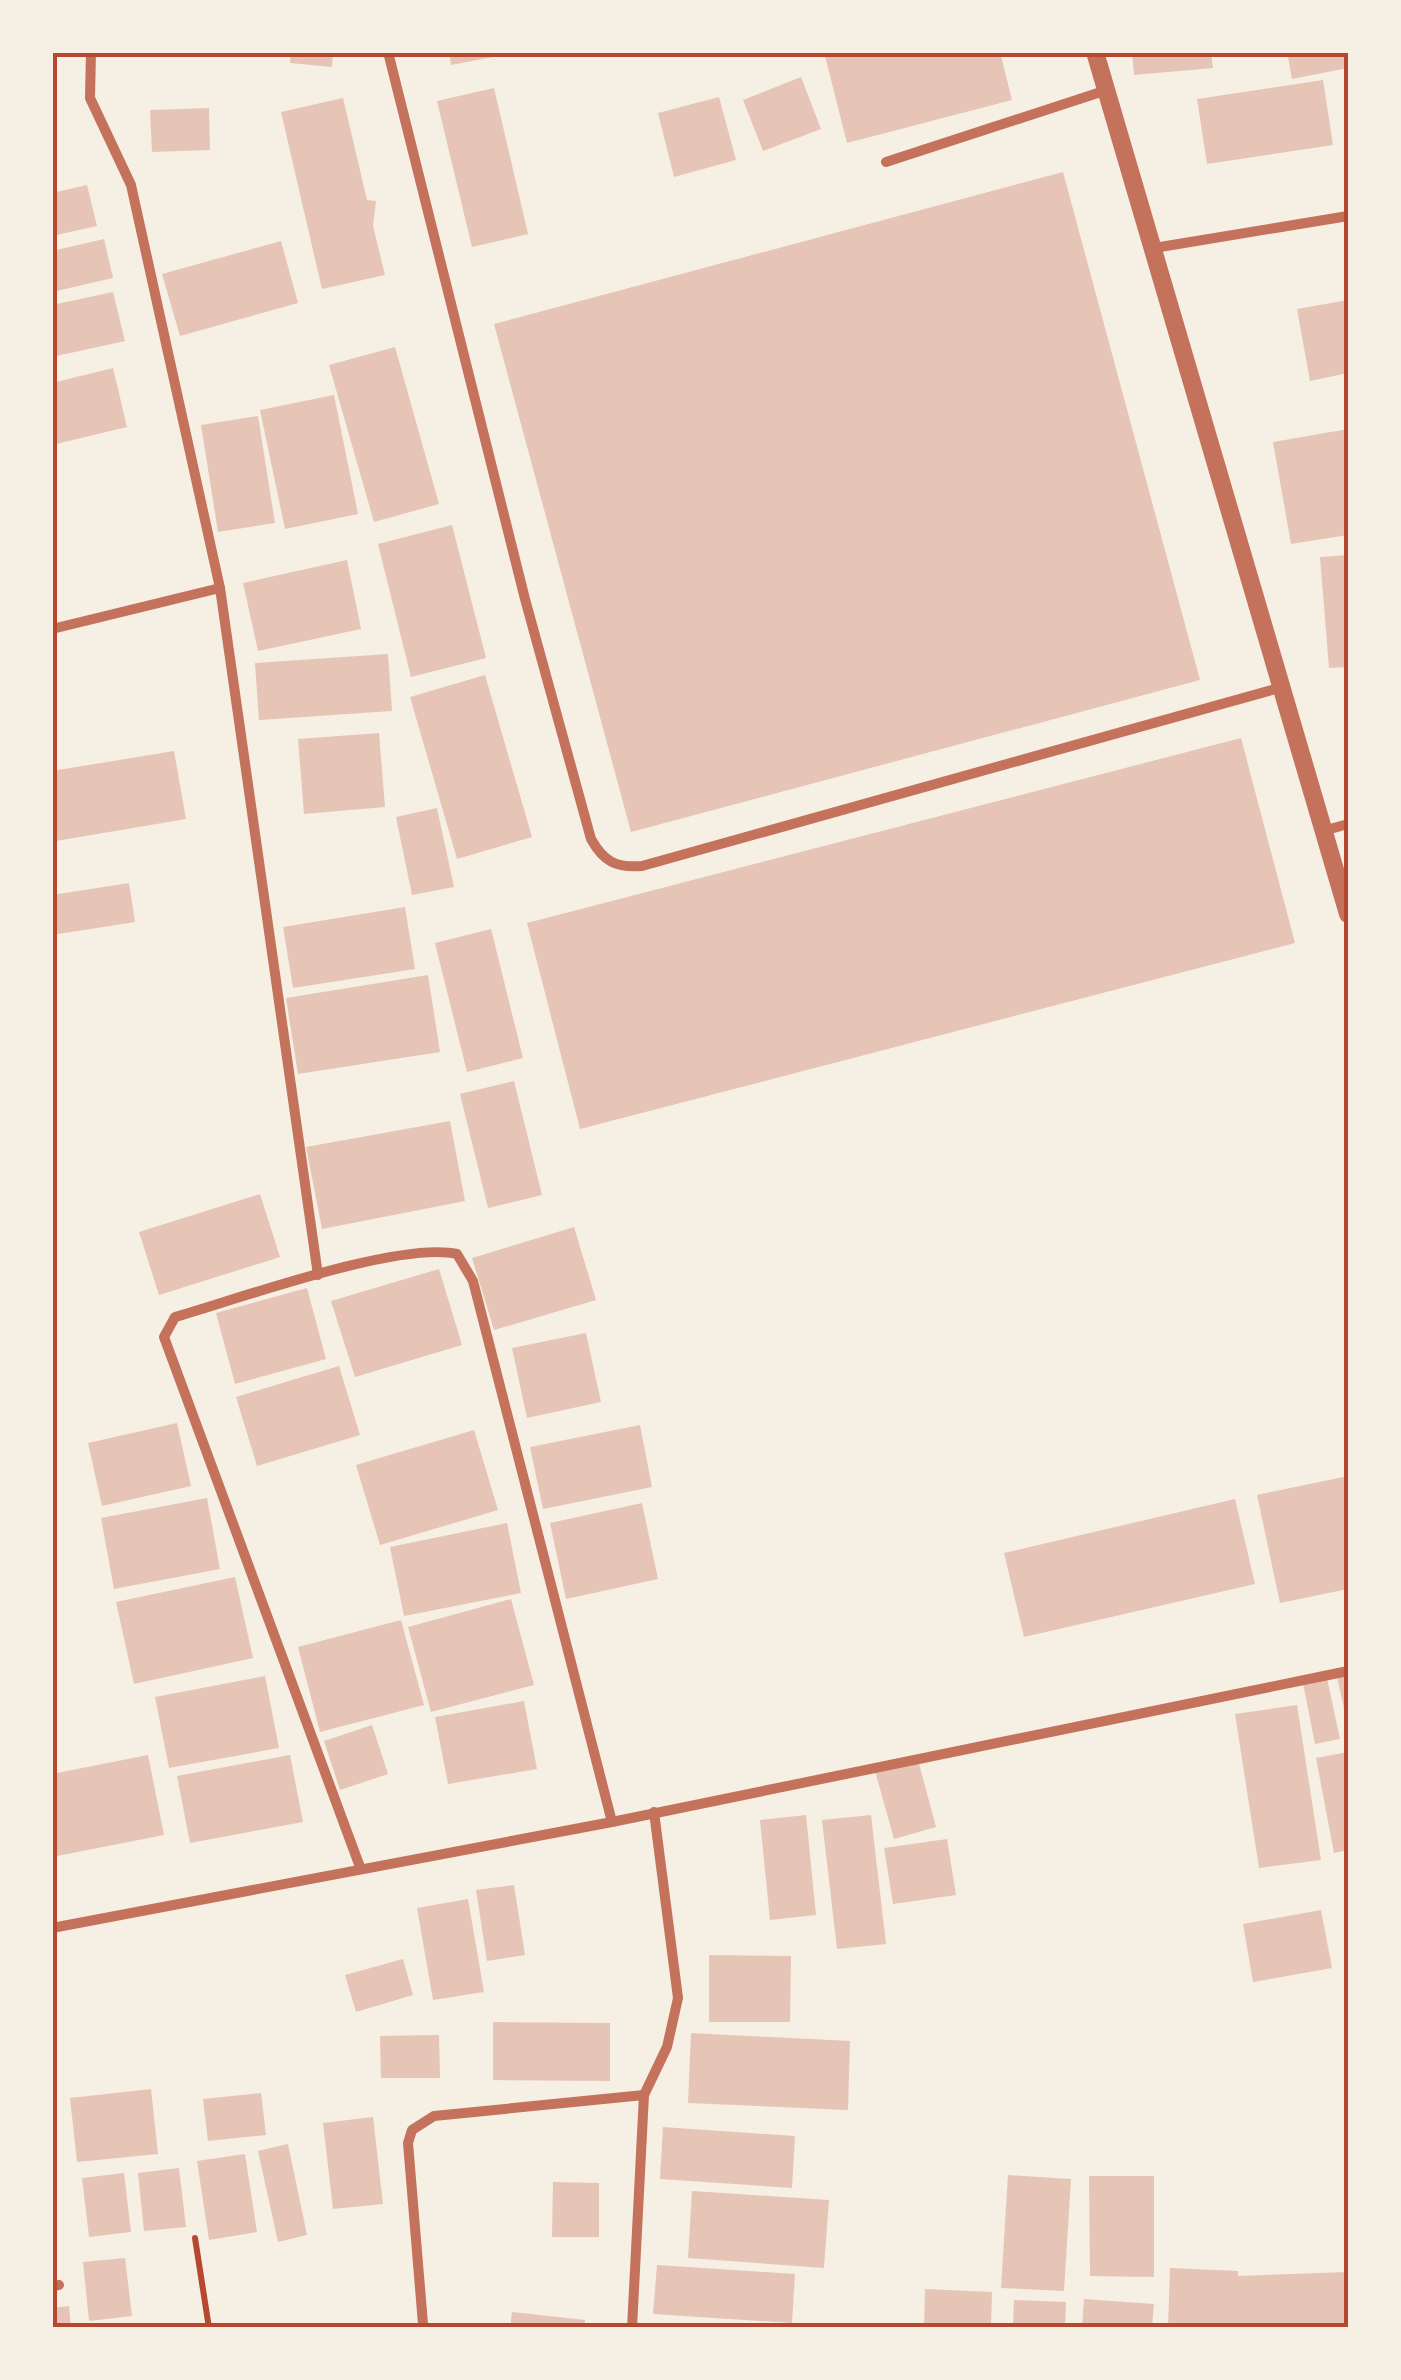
<svg xmlns="http://www.w3.org/2000/svg" width="1401" height="2380" viewBox="0 0 1401 2380" font-family="Raleway,sans-serif">
	<style>
		.building { fill: #e6c5b7 }
		.lines { fill: none; stroke-linecap: round; stroke-linejoin: round }
		.path { stroke: #b5482f; stroke-width: 6 }
		.minor { stroke: #c5725c; stroke-width: 10 }
		.tertiary { stroke: #c5725c; stroke-width: 18 }
		.neatline { fill: none; stroke: #b5482f; stroke-width: 4 }
	</style>
	<rect width="100%" height="100%" fill="#f6efe4"/>
	<g class="building">
		<path d="M291,52H333L332,67L290,63Z"/>
		<path d="M449,52H492L493,57L451,65Z"/>
		<path d="M824,52H1000L1012,100L847,143Z"/>
		<path d="M1132,52H1211L1213,68L1134,75Z"/>
		<path d="M1287,52H1348V68L1292,79Z"/>
		<path d="M801,77L821,129L763,151L743,100Z"/>
		<path d="M1323,80L1333,145L1207,164L1197,99Z"/>
		<path d="M494,88L528,234L472,247L437,101Z"/>
		<path d="M719,97L736,160L674,177L658,113Z"/>
		<path d="M343,98L367,200L376,201L373,226L385,275L322,289L281,112Z"/>
		<path d="M209,108L210,150L152,152L150,110Z"/>
		<path d="M1063,172L1200,680L631,832L494,324Z"/>
		<path d="M87,185L97,226L52,236V193Z"/>
		<path d="M104,239L113,278L52,292V251Z"/>
		<path d="M281,241L298,303L180,336L162,274Z"/>
		<path d="M113,292L125,341L52,357V305Z"/>
		<path d="M1348,300V373L1310,381L1297,309Z"/>
		<path d="M395,347L439,504L374,522L329,365Z"/>
		<path d="M113,368L127,427L52,445V383Z"/>
		<path d="M334,395L358,514L285,529L260,410Z"/>
		<path d="M258,416L275,523L218,532L201,425Z"/>
		<path d="M1348,429V535L1291,544L1273,442Z"/>
		<path d="M452,525L486,658L411,677L378,544Z"/>
		<path d="M1348,555V667L1329,668L1320,557Z"/>
		<path d="M347,560L361,629L258,651L243,583Z"/>
		<path d="M388,654L392,711L259,720L255,663Z"/>
		<path d="M485,675L532,837L457,859L410,697Z"/>
		<path d="M379,733L385,807L304,814L298,739Z"/>
		<path d="M1241,738L1295,943L580,1129L527,923Z"/>
		<path d="M174,751L186,819L56,841L52,771Z"/>
		<path d="M437,808L454,887L412,895L396,817Z"/>
		<path d="M129,883L135,922L52,935V895Z"/>
		<path d="M405,907L415,969L293,988L283,927Z"/>
		<path d="M491,929L523,1058L467,1072L435,943Z"/>
		<path d="M428,975L440,1052L298,1074L286,998Z"/>
		<path d="M514,1081L542,1195L488,1208L460,1094Z"/>
		<path d="M450,1121L465,1201L322,1229L306,1147Z"/>
		<path d="M260,1194L280,1257L159,1295L139,1232Z"/>
		<path d="M574,1227L596,1300L494,1330L472,1258Z"/>
		<path d="M439,1269L462,1345L355,1377L331,1301Z"/>
		<path d="M307,1288L326,1359L235,1384L216,1313Z"/>
		<path d="M586,1333L601,1402L527,1418L512,1348Z"/>
		<path d="M339,1366L360,1435L257,1466L236,1397Z"/>
		<path d="M177,1423L191,1486L102,1506L88,1443Z"/>
		<path d="M640,1425L652,1487L543,1509L530,1447Z"/>
		<path d="M474,1430L498,1510L380,1545L356,1465Z"/>
		<path d="M1348,1476V1589L1280,1603L1257,1495Z"/>
		<path d="M207,1498L220,1569L114,1589L101,1518Z"/>
		<path d="M1235,1499L1255,1584L1024,1637L1004,1553Z"/>
		<path d="M642,1503L658,1579L566,1599L550,1523Z"/>
		<path d="M507,1523L521,1593L404,1616L390,1547Z"/>
		<path d="M235,1577L253,1658L134,1684L116,1602Z"/>
		<path d="M511,1599L534,1685L431,1712L408,1627Z"/>
		<path d="M401,1620L424,1705L320,1732L298,1647Z"/>
		<path d="M1348,1675V1722H1347L1337,1677Z"/>
		<path d="M265,1676L279,1748L169,1768L155,1697Z"/>
		<path d="M1327,1678L1340,1739L1315,1744L1303,1683Z"/>
		<path d="M524,1701L537,1769L448,1784L435,1717Z"/>
		<path d="M1297,1705L1321,1860L1259,1868L1235,1714Z"/>
		<path d="M372,1725L388,1774L340,1790L324,1741Z"/>
		<path d="M1348,1752V1850L1334,1853L1316,1758Z"/>
		<path d="M148,1755L164,1835L52,1857V1774Z"/>
		<path d="M290,1755L303,1822L190,1843L177,1776Z"/>
		<path d="M918,1760L936,1827L894,1839L875,1771Z"/>
		<path d="M806,1815L816,1915L770,1920L760,1820Z"/>
		<path d="M871,1815L886,1944L837,1949L822,1820Z"/>
		<path d="M947,1839L956,1895L893,1904L884,1848Z"/>
		<path d="M514,1885L525,1955L487,1961L476,1890Z"/>
		<path d="M468,1899L484,1992L433,2000L417,1908Z"/>
		<path d="M1321,1910L1332,1968L1253,1982L1243,1924Z"/>
		<path d="M709,1955L791,1956L790,2022H709Z"/>
		<path d="M403,1959L413,1995L356,2012L345,1975Z"/>
		<path d="M493,2022L610,2023V2081L493,2080Z"/>
		<path d="M691,2033L850,2041L848,2110L688,2103Z"/>
		<path d="M439,2035L440,2078H381L380,2036Z"/>
		<path d="M151,2089L158,2154L77,2162L70,2098Z"/>
		<path d="M261,2093L266,2135L208,2141L203,2099Z"/>
		<path d="M373,2117L383,2204L333,2209L323,2123Z"/>
		<path d="M663,2127L795,2136L792,2188L660,2179Z"/>
		<path d="M288,2144L307,2235L278,2242L258,2151Z"/>
		<path d="M245,2154L257,2232L209,2240L197,2161Z"/>
		<path d="M179,2168L186,2227L144,2231L138,2173Z"/>
		<path d="M124,2173L131,2232L89,2237L82,2178Z"/>
		<path d="M1008,2175L1071,2179L1064,2291L1001,2288Z"/>
		<path d="M1089,2176H1154V2277L1090,2276Z"/>
		<path d="M553,2182L599,2183V2237H552Z"/>
		<path d="M692,2191L829,2200L824,2268L688,2258Z"/>
		<path d="M125,2258L132,2316L89,2321L83,2262Z"/>
		<path d="M657,2265L795,2274L792,2323L653,2314Z"/>
		<path d="M1170,2268L1238,2271V2276L1348,2272V2328H1168Z"/>
		<path d="M925,2289L992,2292L991,2328H924Z"/>
		<path d="M1084,2299L1154,2304L1152,2328H1082Z"/>
		<path d="M1014,2300L1066,2302L1065,2328H1013Z"/>
		<path d="M69,2306L71,2328H52V2308Z"/>
		<path d="M512,2312L585,2320L584,2328H510Z"/>
	</g>
	<g class="lines">
		<path class="path" d="M195,2238L209,2328"/>
		<g class="minor">
			<path d="M91,52L90,98L131,185L220,588L318,1275"/>
			<path d="M388,52L525,599L591,839C604,862 616,868 642,866L1279,688"/>
			<path d="M886,162L1107,90"/>
			<path d="M1154,248L1348,216"/>
			<path d="M52,629L220,588"/>
			<path d="M1323,831L1348,824"/>
			<path d="M360,1867L164,1337L175,1317C238,1299 399,1241 457,1254L473,1281L612,1822"/>
			<path d="M52,1928L612,1822L1348,1671"/>
			<path d="M52,2286L59,2285"/>
			<path d="M423,2324L408,2143L412,2130L434,2116L644,2095"/>
			<path d="M632,2328L644,2095L667,2047L678,1998L654,1812"/>
		</g>
		<path class="tertiary" d="M1095,52L1348,914"/>
	</g>
	<rect width="1401" height="2380" fill="none" stroke="#f6efe4" stroke-width="110"/>
	<rect x="55" y="55" width="1291" height="2270" class="neatline"/>
</svg>
